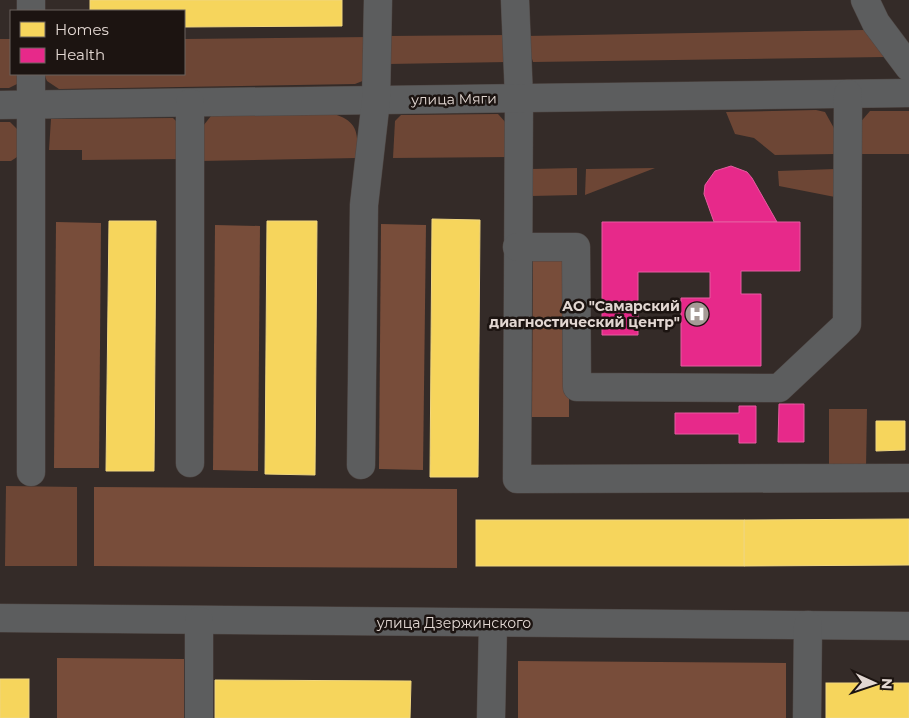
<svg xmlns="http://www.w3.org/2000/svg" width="909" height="718" viewBox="0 0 909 718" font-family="Montserrat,sans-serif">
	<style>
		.green { fill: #6d4635 }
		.forest { fill: #784d3a }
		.homes { fill: #f6d55c; stroke: #f0d67f }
		.health { fill: #e7298a; stroke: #e65da0 }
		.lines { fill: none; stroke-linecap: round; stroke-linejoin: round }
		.minor-casing { stroke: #4f4744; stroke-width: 29 }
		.minor { stroke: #5c5d5e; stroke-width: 28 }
		.labels { text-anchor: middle; stroke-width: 5; stroke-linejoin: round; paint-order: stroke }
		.street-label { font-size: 14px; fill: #e2d7d2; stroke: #1c1411 }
		.poi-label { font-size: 14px; font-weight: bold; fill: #e2d7d2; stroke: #1c1411; text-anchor: end }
	</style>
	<rect width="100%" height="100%" fill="#342b28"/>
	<g class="green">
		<path d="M864,30L885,57L533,62L525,36Z"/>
		<path d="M507,35L508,62L388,64V36Z"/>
		<path d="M370,37L365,80L355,84L59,89L47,81L44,74H184V39Z"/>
		<path d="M0,39H11V74H23L19,83L9,88H0Z"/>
		<path d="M816,110L825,112L835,130V154L775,155L754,138L735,134L726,112Z"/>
		<path d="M870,111H909V154H857L858,125Z"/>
		<path d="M333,114C359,121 358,134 357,158L199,161V131L211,116Z"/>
		<path d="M498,114L507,124L511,157L393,158L395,121L401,115Z"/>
		<path d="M173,118L181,126L183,159L82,160V150H49L51,119Z"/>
		<path d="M0,122H10L19,131L20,155L11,161H0Z"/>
		<path d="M577,168V195L531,196V169Z"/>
		<path d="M655,168L585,195L586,169Z"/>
		<path d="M835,169V197L779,186L778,171Z"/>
		<path d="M829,409H867L866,468H829Z"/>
		<path d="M6,486L77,487V566H5Z"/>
	</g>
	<g class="forest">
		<path d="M56,222L101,223L99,468H54Z"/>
		<path d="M381,224L426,225L423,470L379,469Z"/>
		<path d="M215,225L260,226L258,471L213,470Z"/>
		<path d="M533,256H569V417H532Z"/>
		<path d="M94,487L457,489V568L94,566Z"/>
		<path d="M57,658L184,659V718H57Z"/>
		<path d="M518,661L786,663V718H518Z"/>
	</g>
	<g class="homes">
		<path d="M90,0H342V26L184,27V11H90Z"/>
		<path d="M432,219L480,220L478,477H430Z"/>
		<path d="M109,221H156L154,471H106Z"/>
		<path d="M267,221H317L315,475L265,474Z"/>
		<path d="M876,421H905V450L876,451Z"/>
		<path d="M909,519V565L744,566V520Z"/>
		<rect x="476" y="520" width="268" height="46"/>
		<rect x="0" y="679" width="29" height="39"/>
		<path d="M215,680L411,681L410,718H215Z"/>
		<rect x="826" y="683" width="83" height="35"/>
	</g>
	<g class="health">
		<path d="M731,166L747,172L752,178L777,222H714L704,194L705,185L715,171Z"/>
		<path d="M602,222H800V271H741V294H761V366H681V298H710V272H638V335H602Z"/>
		<path d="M779,404H804V442H778Z"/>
		<path d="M739,406H756V443H739V434H675V413H739Z"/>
	</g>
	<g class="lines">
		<defs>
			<g id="minor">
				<path d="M515,0L519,98L517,479L909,478"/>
				<path d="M865,0L876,23L909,67"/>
				<path d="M31,11V0"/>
				<path d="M0,105L909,93"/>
				<path d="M517,247H576L577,387L779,388L847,324L848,94"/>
				<path d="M190,463V103"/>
				<path d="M361,465L364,205L376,100L378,0"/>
				<path d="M31,472V74"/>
				<path d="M0,618L909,626"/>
				<path d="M199,718V621"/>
				<path d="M491,718L493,624"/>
				<path d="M807,718L808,625"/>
			</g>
		</defs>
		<use href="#minor" class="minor-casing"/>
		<use href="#minor" class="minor"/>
	</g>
	<defs>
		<symbol id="hospital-disc" viewBox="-11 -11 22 22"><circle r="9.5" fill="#a59b96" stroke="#1c1411"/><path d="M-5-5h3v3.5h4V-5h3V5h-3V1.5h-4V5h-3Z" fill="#fff"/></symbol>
	</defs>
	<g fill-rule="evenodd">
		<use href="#hospital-disc" x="683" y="300" width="28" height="28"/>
	</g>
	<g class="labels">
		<g class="street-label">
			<text transform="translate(454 99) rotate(-1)" y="5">улица Мяги</text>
			<text x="454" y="628">улица Дзержинского</text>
		</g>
		<g class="poi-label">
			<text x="680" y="311">АО "Самарский<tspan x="680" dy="16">диагностический центр"</tspan></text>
		</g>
	</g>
	<rect x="10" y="10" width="175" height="65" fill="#1c1411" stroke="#6b625e"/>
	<rect x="20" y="22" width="25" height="15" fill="#f6d55c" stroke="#6b625e"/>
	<text x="55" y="35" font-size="15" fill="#e2d7d2">Homes</text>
	<rect x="20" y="48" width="25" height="15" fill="#e7298a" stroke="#6b625e"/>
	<text x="55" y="60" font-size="15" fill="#e2d7d2">Health</text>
	<g transform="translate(874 683) rotate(93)" stroke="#1c1411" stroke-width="4" paint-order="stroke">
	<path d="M0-4L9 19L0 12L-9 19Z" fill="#e2d7d2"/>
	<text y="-8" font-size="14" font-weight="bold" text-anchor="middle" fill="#e2d7d2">N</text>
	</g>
</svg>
